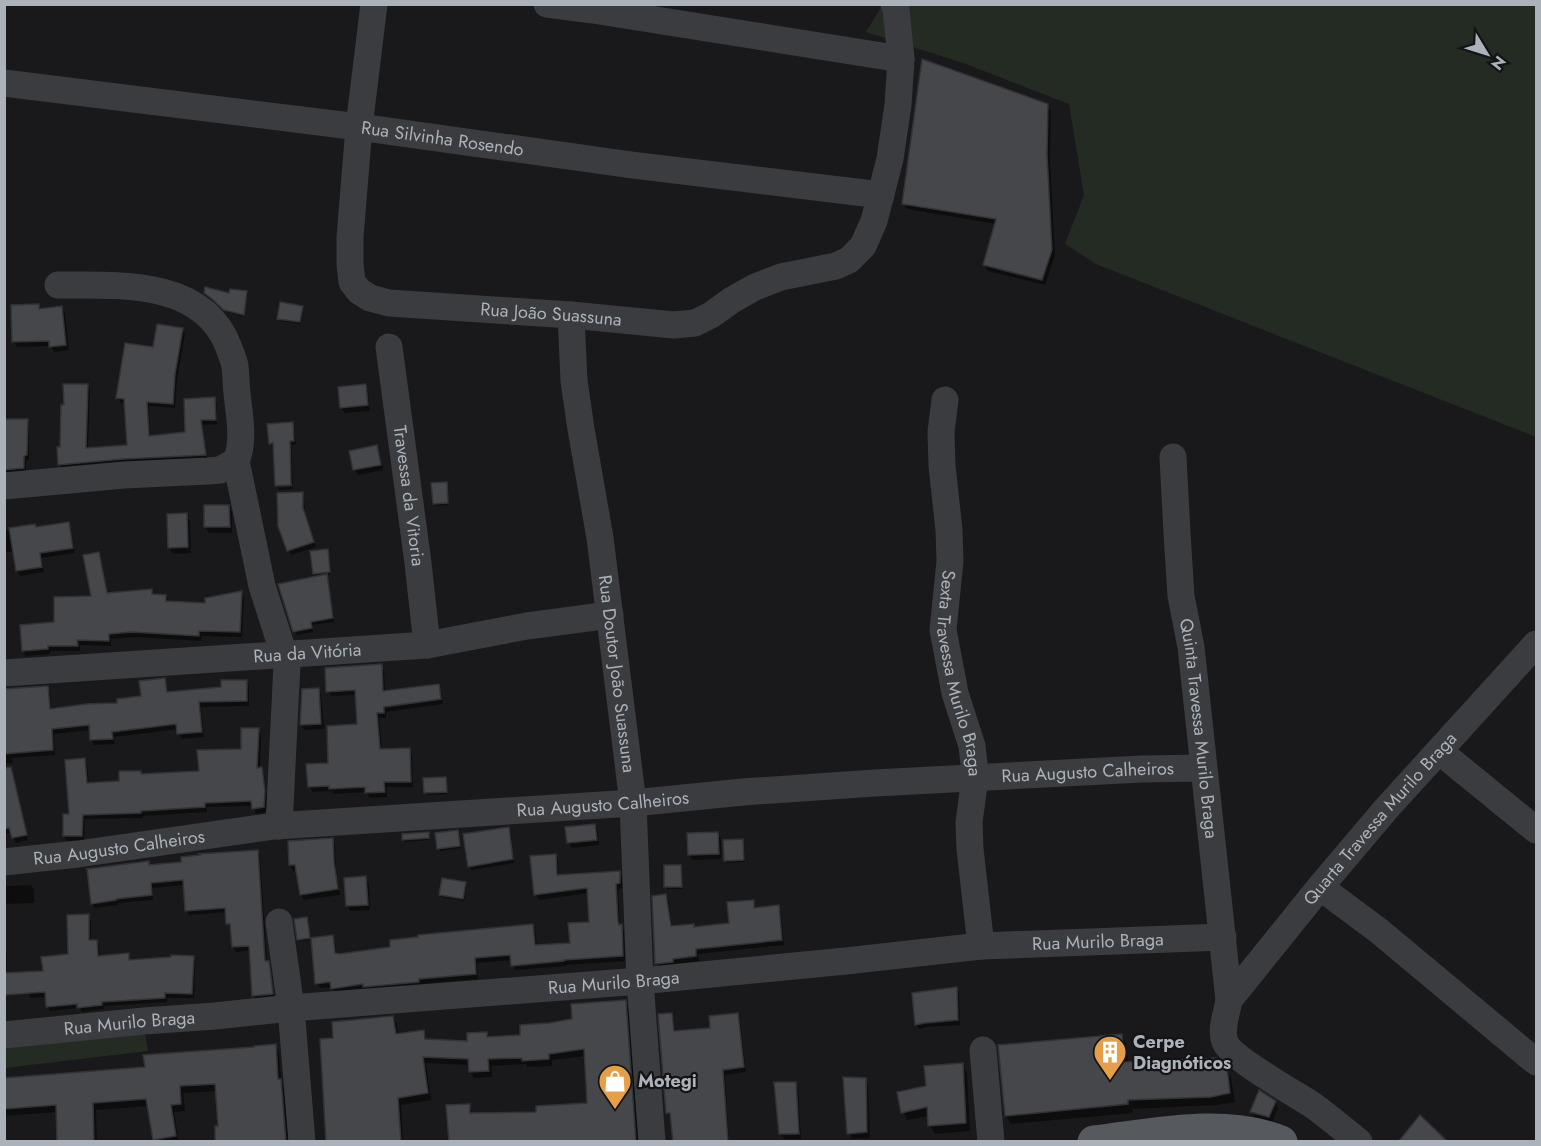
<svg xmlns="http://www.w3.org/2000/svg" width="1541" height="1146" viewBox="0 0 1541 1146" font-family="Jost,sans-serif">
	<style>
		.green { fill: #232b23 }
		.shadow { fill: #0007 }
		.building { fill: #46474b; stroke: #333337; stroke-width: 1.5 }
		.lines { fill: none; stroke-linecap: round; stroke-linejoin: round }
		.minor { stroke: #3a3c3f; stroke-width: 27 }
		.major { stroke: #56595e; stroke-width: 33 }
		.labels { text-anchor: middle; stroke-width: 4.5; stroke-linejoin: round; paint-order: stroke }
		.street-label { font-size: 18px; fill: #acb2b9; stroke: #141416 }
		.poi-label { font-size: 18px; font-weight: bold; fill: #acb2b9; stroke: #141416; text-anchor: start }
	</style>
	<rect width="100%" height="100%" fill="#19191b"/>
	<g class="green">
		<path d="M883,4L1536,5V437L1096,264L1065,244L1084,195L1069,104L963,63L866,32Z"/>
		<path d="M145,1034L148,1051L5,1068V1045Z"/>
	</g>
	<g class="shadow">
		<path d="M1047,105L1051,111L1050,161L1055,256L1045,285L988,271L984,265L996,224L907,209L904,203Z"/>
		<path d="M246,292L247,295L244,317L227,312L205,293L230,295Z"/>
		<path d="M38,305L41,310L62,308L65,313L69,350L54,352L51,346L17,347L14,342Z"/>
		<path d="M302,307L303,310L301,324L280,321L279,319Z"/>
		<path d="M182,330L185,334L177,379L175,408L149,406L150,437L187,434L214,399L217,404V424L203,425L207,460L62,469L59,465L61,448L87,386L90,390L88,450L128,446L126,404L121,403L118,398L154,348Z"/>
		<path d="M365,386L368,391L370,411L345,413L341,408Z"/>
		<path d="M4,420H27L29,425V460H26V473L4,475Z"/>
		<path d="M292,423L294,427L296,444L291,445L293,484L277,485L275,447H273L270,443Z"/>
		<path d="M376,447L379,453L383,470L358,475L355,470Z"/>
		<path d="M433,485L447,486L448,505L436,506Z"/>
		<path d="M293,487V489L279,490L278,488Z"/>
		<path d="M302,494L304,498L305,514L316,547L291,555L280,525Z"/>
		<path d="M228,506L232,512V533H209L205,527Z"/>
		<path d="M186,515L190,521L191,553L173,554L169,548Z"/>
		<path d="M68,524L71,529L75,553L41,558L44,572L20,576L17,571L14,551L4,553V531L34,526L36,528Z"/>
		<path d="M312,552L328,553L330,574L326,575L328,579L334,622L312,625L313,632L297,635L295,631L316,578L314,574Z"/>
		<path d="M98,553L101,559L108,595L151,591L154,595L166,596L169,601L206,605L241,593L244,598L242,637L202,636L201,641L136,637L111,639V646L80,645V651H50V654L26,656L23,651L56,624L93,598Z"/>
		<path d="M381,665L384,671L385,692L438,685L441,691L443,704L386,712V718H379L382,750H409L412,755L413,787H387V797L370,798L366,792L334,794L331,791L313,792L310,787L308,766L330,764L359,725L357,695L331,696L328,691Z"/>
		<path d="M164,680L167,685L168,693L222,688L246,681L249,686V706L201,707L204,737L182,739L179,734L178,729L114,737L115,744L94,745L91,740V730L54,734L55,755L12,758L13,763L4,764V690L47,688L50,693L51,710L119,704L142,697Z"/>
		<path d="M318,689L321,695L324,729L305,730L301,725Z"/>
		<path d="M258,730L261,735L260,769H261L264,774L267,797L266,812L256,814L253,806L207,807V812L143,816V818L85,819L84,841H67L64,836L71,815L84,760L87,765L89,784L121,782L141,773L142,776L200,773L242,751Z"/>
		<path d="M446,778L447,781V794L427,795L425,792Z"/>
		<path d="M16,792L19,798L28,840L16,843L12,833L4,834V795Z"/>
		<path d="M594,825L598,831L599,845L572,848L569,842Z"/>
		<path d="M508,829L511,833L514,863L472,870L470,866Z"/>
		<path d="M458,832L461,848L440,851L439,849Z"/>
		<path d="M428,833L429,840L405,842L403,839Z"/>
		<path d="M718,834L721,839V859L692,860L689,854Z"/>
		<path d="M332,840L335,845L336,869L340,895L304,900L301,895L297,871H293L290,865Z"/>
		<path d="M742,840L744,843L745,862L727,863L726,860Z"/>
		<path d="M257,851L260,856L267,963L270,967L274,999L256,1001L254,996L250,950L236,952L233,947L231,929L228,924L227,912L189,915L186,910L184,885L152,888L153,900L118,903V905L95,908L92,903L148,862L151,867Z"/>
		<path d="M555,855L558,860L559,876L619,873L622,878V888L618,889L620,926L624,931L625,961L566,965V966L515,970L513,965L512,960L477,963L478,979L421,984V986L336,994L332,987L320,988L317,983L312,940L300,941L299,939L307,919L310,939L332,937L335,942L337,955L533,925L535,930L537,946L571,945L590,923L589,893L539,900L536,895Z"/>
		<path d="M680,866L682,869V889H667L666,887Z"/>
		<path d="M365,878L369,884L370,910L350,911L347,905Z"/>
		<path d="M465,883L467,885L464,901L442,897L441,895Z"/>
		<path d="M31,885L34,890V903L4,904V886Z"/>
		<path d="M666,895L669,901L672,927L695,928L731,925L753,901L756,909L778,907L781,912L784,945L698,954L699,961L675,964L676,967L660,969L657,963Z"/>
		<path d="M88,916L91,921V942L96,941L99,946L100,958L128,955L131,961L193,957L195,962L194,998H167V1002L104,1006V1009L82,1012L80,1008L50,1011L48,1007L47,997L31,998L28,993L44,972L70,956Z"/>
		<path d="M4,950L7,954L6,982H4Z"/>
		<path d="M956,989L959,993L960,1025L928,1027L919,1029L916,1025L913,994Z"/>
		<path d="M625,1002L629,1009L639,1142H450L469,1105L473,1114L538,1113L589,1104L586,1056L552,1060V1066L527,1067L526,1064L491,1066L492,1077L474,1078L470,1071V1065L426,1063L431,1100L401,1105L403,1142H328L334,1039L393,1017L397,1024L398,1035L423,1032L427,1040L469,1042L486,1033L489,1039L522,1037L550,1024L573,1020Z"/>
		<path d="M671,1015L674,1020L675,1032L712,1029L737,1015L740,1020L746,1072L725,1075L729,1142H675L672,1118H670L667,1112Z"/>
		<path d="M1121,1035L1126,1044L1128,1063L1226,1069L1231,1078L1235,1102L1216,1105L1132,1109L1133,1113L1011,1124L1006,1116Z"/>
		<path d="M275,1046L279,1053L281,1081L284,1088L289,1142H208L217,1140L220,1127L217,1091L183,1093L185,1111L174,1112L179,1142H141L154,1141L149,1106L96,1110L97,1142H59L58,1112L4,1116V1079L146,1069Z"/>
		<path d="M962,1065L967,1073L970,1131L935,1134L930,1126L929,1116L907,1120L903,1112L927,1087Z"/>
		<path d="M865,1080L868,1086L870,1138L852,1139L849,1133Z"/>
		<path d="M795,1083L798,1089L801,1139H784L781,1133Z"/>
		<path d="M1275,1102L1278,1108L1272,1122L1255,1118L1252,1112Z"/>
	</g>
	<g class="building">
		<path d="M922,59L1048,104L1047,154L1052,250L1042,280L983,265L996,219L902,204Z"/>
		<path d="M205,287L229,293L230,289L247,291L244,315L224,310L211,298L204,293Z"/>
		<path d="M280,302L303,306L300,322L277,319Z"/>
		<path d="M39,304V309L62,306L66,345L49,347V341L12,342L11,305Z"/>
		<path d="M157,324L183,328L175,374L173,404L147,402L149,436L185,432L184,399L215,397L216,420H201L206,455L123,459L58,465L57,447H60L61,405H64L63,384H88L86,448L127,445L124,399L116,398L125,343L153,347Z"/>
		<path d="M366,384L368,405L340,408L338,387Z"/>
		<path d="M4,419H28L27,455L24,456V468L4,470Z"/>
		<path d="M293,422L294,441H290L291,485L275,486L273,443L269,444L267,424Z"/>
		<path d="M377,445L381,465L353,470L349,451Z"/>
		<path d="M447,482L448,503L433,504L431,483Z"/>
		<path d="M303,492V508L314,542L287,551L278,526L277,493Z"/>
		<path d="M204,505H229L230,527H204Z"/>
		<path d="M187,513L188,547L168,548L167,514Z"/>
		<path d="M69,522L73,548L40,553L42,567L16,571L9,528L35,524L36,527Z"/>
		<path d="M328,549L330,572L313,574L310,551Z"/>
		<path d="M99,552L107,593L152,589V594L166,595V601L205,603V598L242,591L240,632L199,631V636L132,632L109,634V641L77,640L78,646H48V649L22,651L20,625L54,622V597L91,596L83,555Z"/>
		<path d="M327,574L333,618L311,622L312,628L293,632L278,584Z"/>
		<path d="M382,664L383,691L439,684L441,699L384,707V713H377L380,749L410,748L411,782H384L385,792L365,793V787L329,789V786L308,787L306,764L328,763L327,726L357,724L355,690L326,692L325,668Z"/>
		<path d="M165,678L167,692L221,687V680H247V701L199,702L202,732L177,734L176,724L112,732L113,739L90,740L89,725L52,729L53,750L4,754V689L48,686L50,709L86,704L117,703V699L141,696L139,681Z"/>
		<path d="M319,688L321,724L300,725L302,689Z"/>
		<path d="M241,728H259L257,768L262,767L265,791L264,807L252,809L251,801L205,803V807L141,811V813L83,815L82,836H63V814H69L65,760L85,758L87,783L119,781V771H141V774L199,771L197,750L241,749Z"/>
		<path d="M11,767L27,835L12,838L9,828L4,829V768Z"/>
		<path d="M446,777L447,792L424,793L423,778Z"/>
		<path d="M595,824L597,840L567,843L565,827Z"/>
		<path d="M509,827L513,859L468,867L463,834Z"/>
		<path d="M458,830L460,846L437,849L435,833Z"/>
		<path d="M429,832V838L402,840V834Z"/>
		<path d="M718,832L719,854L688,855L687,833Z"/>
		<path d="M333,838L334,862L338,889L300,895L295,865H289L288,841Z"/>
		<path d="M743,839L744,860L724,861L723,840Z"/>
		<path d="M258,850L265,961H269L273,994L252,996L249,946L232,947L230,924H226L225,908L185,911L183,880L151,883L152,895L116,899V900L91,904L87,869L149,861V865L181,862V857L200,855L199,854Z"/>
		<path d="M556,854L557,875L620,871V883L616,884L618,921L619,925L622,924L623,956L564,960V961L511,966L510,955L475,958L476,974L419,979V982L363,987V984L331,989L330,982L315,984L311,938L333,935L335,953L339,954L390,947V940L418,937V935L533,924L535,945L570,943L568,923L589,922L587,888L534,895L530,856Z"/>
		<path d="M664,865H681L682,887H664Z"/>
		<path d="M366,876L368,905L346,906L344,878Z"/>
		<path d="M442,878L466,882L463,899L439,895Z"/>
		<path d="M666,894L671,926L694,924V927L729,923L727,902L754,900V908L779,905L782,940L696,949V956L673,959V962L655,964L652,896Z"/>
		<path d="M89,914V940H97L98,956L129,953V960L171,957V955L194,956L192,994L165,993V998L102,1002V1005L77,1008V1004L46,1007L45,992L4,995V973L43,971L41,957L68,954L67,915Z"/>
		<path d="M307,917L310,938L297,940L294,919Z"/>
		<path d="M957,987L958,1020L925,1023L915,1025L912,993Z"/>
		<path d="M626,1000L636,1142H449L446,1105L470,1104V1113L536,1112V1106L587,1103L584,1049L549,1054V1059L522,1061V1058L488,1059L489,1071L469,1072L468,1059L423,1057L428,1093L398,1098L401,1142H326L320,1039L333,1038L332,1022L393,1016L396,1034L424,1030L425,1039L467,1041V1033L487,1032V1037L520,1035V1025L549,1023L572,1019L571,1004Z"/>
		<path d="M672,1013L674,1031L710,1028L709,1016L738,1013L744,1067L723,1070L728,1142H673L670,1113H666L658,1014Z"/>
		<path d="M1122,1034L1124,1062L1217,1058L1227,1068L1230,1093L1211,1097L1128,1100V1104L1005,1116L998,1045Z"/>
		<path d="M276,1044L278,1079H281L286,1142H215V1126H218L215,1084L180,1086L181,1104L171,1105L176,1136L153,1140L146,1099L93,1103L94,1142H57L56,1105L4,1109V1078L145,1067L143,1055L254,1047V1046Z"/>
		<path d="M963,1063L966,1123L928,1126L927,1107L901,1113L897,1092L926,1086L924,1066Z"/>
		<path d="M843,1077L866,1078L867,1132L847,1134Z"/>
		<path d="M774,1082H796L799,1134H779Z"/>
		<path d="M1259,1090L1276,1101L1269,1117L1250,1112Z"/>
		<path d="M1420,1115L1448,1142H1398Z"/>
	</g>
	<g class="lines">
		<g class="minor">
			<path id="s1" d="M374,4L359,127L350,237V264L352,282L359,291L370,298L389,303L571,315L674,325L695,323L711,315L732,300L755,287L781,277L836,266L849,260L863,246L874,221L890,159L898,105L901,59L896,9L894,4"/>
			<path d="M547,4L593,10L901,59"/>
			<path id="s2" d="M4,83L359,127L632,165L881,195"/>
			<path d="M58,285C118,285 204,279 229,348C231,354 234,360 235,366C236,375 236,384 237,393C239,414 245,441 236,461L262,586L287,664L279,826"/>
			<path id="s3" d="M571,315L574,381L581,429L600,538L633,803L640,981L652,1142"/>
			<path id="s4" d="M389,347L418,563L427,645"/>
			<path id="s5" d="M945,400L941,432L942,466L949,530L950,561L943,630L955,693L972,746L974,764L975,778L969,822L970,849L981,946"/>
			<path id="s6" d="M1173,457L1177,533L1181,596L1191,647L1229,1000C1227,1013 1220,1029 1225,1042C1231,1058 1294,1093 1311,1104C1328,1116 1343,1129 1359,1142"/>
			<path d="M4,486L124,475L208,471L220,470L236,461"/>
			<path id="s7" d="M4,673L427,645L527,626L610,615"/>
			<path d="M1439,751L1536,830"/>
			<path id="s8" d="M4,862L78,854L275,826L633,803L743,792L875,783L1142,769L1203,768"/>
			<path d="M1320,887L1379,931L1536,1062"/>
			<path d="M279,922L291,1008L302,1142"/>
			<path id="s9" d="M1229,1000L1320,887L1386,809L1536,644"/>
			<path id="s10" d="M4,1035L144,1021L215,1016L291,1008L640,981L846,961L981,946L1223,937"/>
			<path d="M983,1050L991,1142"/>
		</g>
		<path class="major" d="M1094,1142C1154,1135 1224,1119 1281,1142"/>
	</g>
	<defs>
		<symbol id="building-pin" viewBox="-11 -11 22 30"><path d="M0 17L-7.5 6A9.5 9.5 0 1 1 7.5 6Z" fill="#e49f48" stroke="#141416"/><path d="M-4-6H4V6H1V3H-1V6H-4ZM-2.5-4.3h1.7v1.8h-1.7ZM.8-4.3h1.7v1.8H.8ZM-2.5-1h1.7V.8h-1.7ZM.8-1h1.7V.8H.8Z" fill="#fff"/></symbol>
		<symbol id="shop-pin" viewBox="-11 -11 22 30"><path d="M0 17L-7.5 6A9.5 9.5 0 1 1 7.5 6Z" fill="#e49f48" stroke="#141416"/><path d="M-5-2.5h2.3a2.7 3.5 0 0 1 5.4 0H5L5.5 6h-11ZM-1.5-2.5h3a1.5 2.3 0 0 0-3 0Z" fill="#fff"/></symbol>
	</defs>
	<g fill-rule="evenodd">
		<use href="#building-pin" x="1091" y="1033" width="38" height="52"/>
		<use href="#shop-pin" x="596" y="1062" width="38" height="52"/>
	</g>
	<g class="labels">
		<g class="street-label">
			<text dy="6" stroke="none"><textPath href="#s2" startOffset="442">Rua Silvinha Rosendo</textPath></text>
			<text dy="6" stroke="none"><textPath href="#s1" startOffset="486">Rua João Suassuna</textPath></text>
			<text dy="6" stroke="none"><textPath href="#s4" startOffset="150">Travessa da Vitoria</textPath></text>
			<text dy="6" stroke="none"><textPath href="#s7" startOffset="304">Rua da Vitória</textPath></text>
			<text dy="6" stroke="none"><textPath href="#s3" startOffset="362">Rua Doutor João Suassuna</textPath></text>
			<text dy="6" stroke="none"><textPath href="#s5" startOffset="276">Sexta Travessa Murilo Braga</textPath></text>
			<text dy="6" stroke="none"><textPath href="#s6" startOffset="273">Quinta Travessa Murilo Braga</textPath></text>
			<text dy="6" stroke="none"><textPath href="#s8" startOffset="1088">Rua Augusto Calheiros</textPath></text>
			<text dy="6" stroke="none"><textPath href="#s8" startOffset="602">Rua Augusto Calheiros</textPath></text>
			<text dy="6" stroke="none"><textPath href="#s9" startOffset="236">Quarta Travessa Murilo Braga</textPath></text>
			<text dy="6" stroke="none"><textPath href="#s8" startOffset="116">Rua Augusto Calheiros</textPath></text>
			<text dy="6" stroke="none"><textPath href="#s10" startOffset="1098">Rua Murilo Braga</textPath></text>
			<text dy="6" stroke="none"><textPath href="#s10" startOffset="612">Rua Murilo Braga</textPath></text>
			<text dy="6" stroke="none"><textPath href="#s10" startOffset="126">Rua Murilo Braga</textPath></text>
		</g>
		<g class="poi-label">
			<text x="1133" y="1048">Cerpe<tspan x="1133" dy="21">Diagnóticos</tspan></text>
			<text x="638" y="1087">Motegi</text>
		</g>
	</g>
	<rect width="1541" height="1146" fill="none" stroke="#acb2b9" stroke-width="12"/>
	<g transform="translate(1487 54) rotate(128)" stroke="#141416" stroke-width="4.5" paint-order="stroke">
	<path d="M0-4.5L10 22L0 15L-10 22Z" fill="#acb2b9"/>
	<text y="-9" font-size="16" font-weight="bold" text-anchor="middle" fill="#acb2b9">N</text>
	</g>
</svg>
